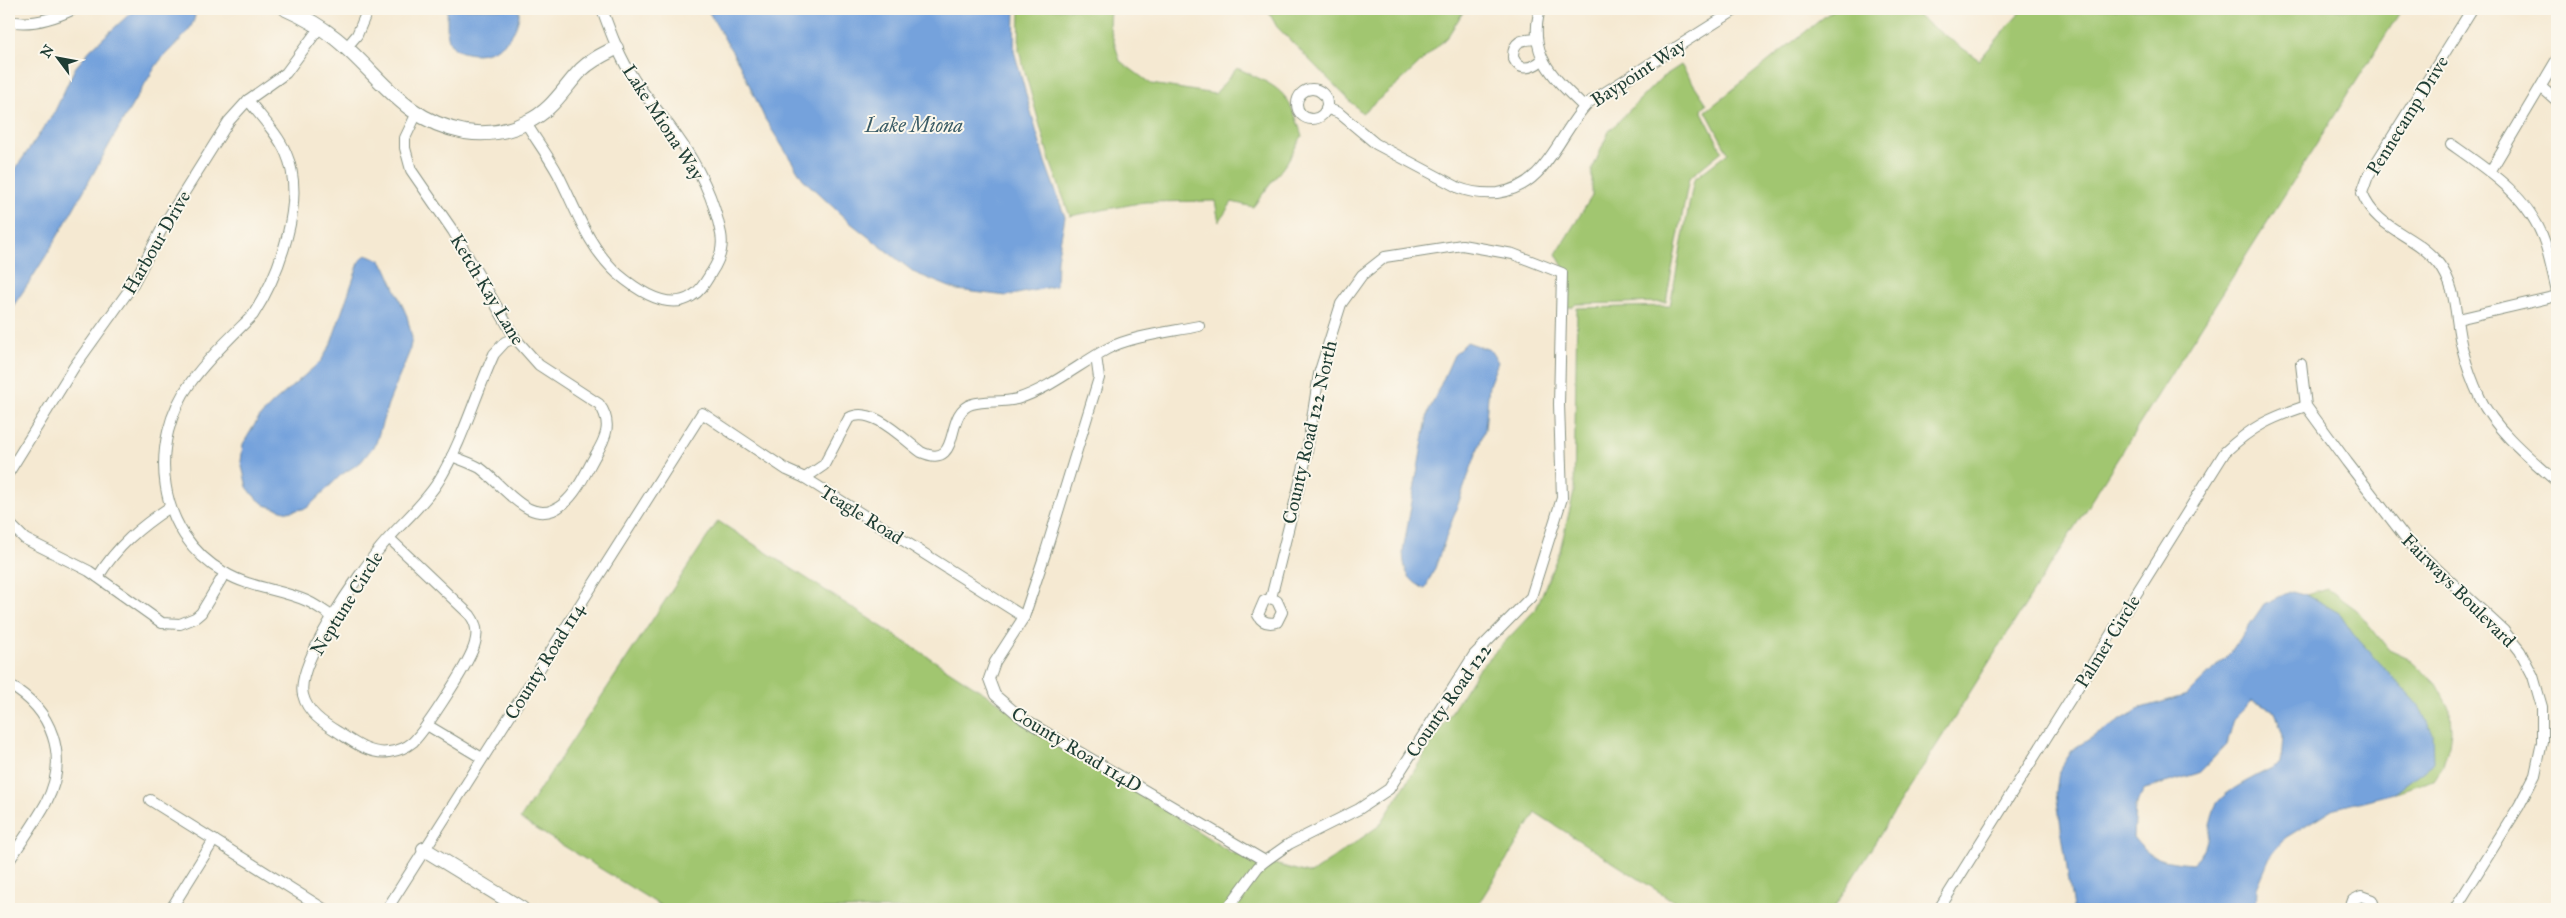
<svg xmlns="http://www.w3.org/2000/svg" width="2566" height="918" viewBox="0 0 2566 918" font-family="'IM FELL Great Primer',serif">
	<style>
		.green { fill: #a1c670; stroke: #608252 }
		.water { fill: #74a2dc; stroke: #4a7088; fill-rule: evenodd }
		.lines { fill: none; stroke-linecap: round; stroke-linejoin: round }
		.street-casing { stroke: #8a9383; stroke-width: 12 }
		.secondary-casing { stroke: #8a9383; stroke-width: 16 }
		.street { stroke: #fff; stroke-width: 10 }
		.secondary { stroke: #fff; stroke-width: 14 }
		.labels { text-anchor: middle; stroke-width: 4; stroke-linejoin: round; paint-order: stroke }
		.street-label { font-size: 19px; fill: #1f3d34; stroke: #fbf7ec }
		.water-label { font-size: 20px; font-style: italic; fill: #395b66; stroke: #fbf7ec }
	</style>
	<rect width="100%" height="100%" fill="#fbf7ec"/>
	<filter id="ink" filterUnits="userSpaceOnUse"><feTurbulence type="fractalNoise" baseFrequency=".02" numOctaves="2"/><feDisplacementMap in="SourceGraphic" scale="10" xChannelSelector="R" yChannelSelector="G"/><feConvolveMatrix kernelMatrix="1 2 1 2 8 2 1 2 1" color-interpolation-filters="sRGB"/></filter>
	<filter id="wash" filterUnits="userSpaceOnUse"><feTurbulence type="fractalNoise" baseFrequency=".0096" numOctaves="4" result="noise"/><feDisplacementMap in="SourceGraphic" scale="20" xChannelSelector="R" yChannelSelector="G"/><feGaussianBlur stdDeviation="1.12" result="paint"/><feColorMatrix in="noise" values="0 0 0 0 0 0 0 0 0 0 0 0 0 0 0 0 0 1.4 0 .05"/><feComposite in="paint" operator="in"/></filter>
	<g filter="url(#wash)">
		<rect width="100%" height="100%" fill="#f5e9d2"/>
		<g class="green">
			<path d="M1020,9H1110L1109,25L1120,61L1151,84L1215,94L1237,68C1280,88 1288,89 1302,136L1287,162L1253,207L1232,202L1219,222L1215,201L1145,202L1070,216L1050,161L1019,51Z"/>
			<path d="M1267,9H1465L1448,36L1400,82L1362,113L1277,27Z"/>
			<path d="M1834,9H1908L1979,60L2023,9H2402L1833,909H1686L1536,813L1475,909H666L520,819L718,521L1230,852L1311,874L1380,825L1478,670L1536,609L1560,550L1574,492L1577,308L1670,306L1694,179L1728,153L1706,111Z"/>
			<path d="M1681,65L1707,104L1703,107L1702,112L1722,151L1689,178L1666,302L1576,304L1573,307H1566V272L1556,254L1592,196V170L1609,131L1661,78Z"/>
			<path d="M2328,589L2357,610L2389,650L2411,660L2436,684L2450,710L2451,731L2449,745L2443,765L2433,780L2394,793L2433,762L2339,613L2307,595Z"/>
		</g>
		<g class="water">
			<path d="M135,9H192L195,16C191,36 167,49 156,66C104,147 65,234 9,312V178L54,113L75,68L90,50Z"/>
			<path d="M447,9H519C521,36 494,59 467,53C461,52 454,49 451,44C445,35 448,19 447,9Z"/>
			<path d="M707,9H1015L1014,51L1045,162L1065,217L1057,259L1056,286L1007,296L957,290L915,273L848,221L803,179L765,119L740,65Z"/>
			<path d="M366,255L380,260L386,268L407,316L412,338L409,353L388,404L376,443L361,462L341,475L307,508L288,512L265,505L254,496L247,487L241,462L243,444L258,419L271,405L321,361L330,346L360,260Z"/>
			<path d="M1467,342L1490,350L1498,362L1489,385L1485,429L1435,568L1425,589C1406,579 1404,570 1403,551L1428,413L1454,355Z"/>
			<path d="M2292,591L2307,595L2339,613L2353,634L2418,704L2433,734L2434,762L2394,793L2332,809L2285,838L2271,855L2257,888L2256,909H2073L2056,793L2059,771L2073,749L2141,708L2187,695L2230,653L2264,604ZM2252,701L2275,711L2283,736L2281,763C2264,773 2225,789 2216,805C2206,825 2212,849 2192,864C2163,861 2151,860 2133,837L2135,806L2145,789L2199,773L2227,744L2234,719Z"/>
		</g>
	</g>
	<g filter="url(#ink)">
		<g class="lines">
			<defs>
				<g id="street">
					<path d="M1540,9C1527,55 1554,78 1584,107"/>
					<path d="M2472,9L2368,176L2362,193C2377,231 2416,234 2439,264C2459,290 2454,321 2463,351C2467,367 2473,383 2480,398C2495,430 2531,459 2557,482"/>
					<path d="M9,21C31,26 55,18 74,9"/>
					<path d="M1537,39C1524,40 1513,39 1513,57C1519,72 1531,69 1542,60"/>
					<path d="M346,48L357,35L368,9"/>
					<path d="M2541,87L2557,101"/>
					<circle cx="1312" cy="104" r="15"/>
					<path d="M248,100C261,117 278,134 286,153C307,200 279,275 253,315C232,336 209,357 191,382C147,442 156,534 225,573C250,588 280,589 307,601C316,605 324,611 333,617"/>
					<path d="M1326,108L1339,113L1376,144L1459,188C1472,193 1484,194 1497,193C1547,187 1558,134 1588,103L1737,9"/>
					<path d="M416,115L405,138V148L411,170L453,231L515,338L539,365L599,404C613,423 606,438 595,456C586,472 577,493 563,504C531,531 503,484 480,468C471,463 461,460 452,456"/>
					<path d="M526,123C536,140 549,157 558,174C576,209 588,247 618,274C637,290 668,312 692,296C701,291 706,281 711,273C719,261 724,249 721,234C714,198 697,164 676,135C663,116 648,100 635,81C620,58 611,34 602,9"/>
					<path d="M2451,144C2488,170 2530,197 2545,243C2550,258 2553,275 2557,291"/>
					<path d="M2490,172L2557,59"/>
					<path d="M2458,319L2557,296"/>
					<path d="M1096,356L1099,378L1045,554L1024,617L995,662L989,679L995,695L1023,719L1265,861"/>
					<path d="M2301,364L2306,406L2347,462L2411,545L2504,631L2520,651L2533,676L2542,707V742L2535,775L2519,806L2455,909"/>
					<path d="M9,472L74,367L132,286L165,223L229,121L248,100L286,73L320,27"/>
					<path d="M805,478L824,465L849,418C872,405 903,439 921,452C963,471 943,412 972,404C986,400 1002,403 1017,399C1049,389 1078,365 1107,349C1131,336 1171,332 1199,326"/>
					<path d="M9,523L25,539L89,571L162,623L180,624L195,618L201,613L225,573"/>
					<path d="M389,538L470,615C476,623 478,633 475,643C471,661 426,729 413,742C407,747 397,751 389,752C370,755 353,742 338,732C323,723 307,712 303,695C295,664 360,572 381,547C399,525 422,507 438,482C462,443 475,396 494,354L505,342L515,338"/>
					<path d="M98,577C117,546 140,527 170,507"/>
					<path d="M9,685C52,709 70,757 46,803C35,823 21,842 9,861"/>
					<path d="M427,725L482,758"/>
					<path d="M150,800L324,909"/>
					<path d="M171,909L214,840"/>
					<path d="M387,909L702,413L787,470L805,478L1024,617"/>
					<path d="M1227,909L1258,867L1265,861L1289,844L1359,809L1389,789L1474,655L1531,597L1562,498L1559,404L1562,273L1513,254L1462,245L1385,257L1362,275L1341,304L1319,374L1306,458L1271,598L1264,601L1258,615C1262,623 1269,624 1277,622L1282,612L1277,601L1271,598"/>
					<path d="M1939,909L2225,452C2253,426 2270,418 2306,406"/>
					<path d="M2350,909L2353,900L2361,896L2372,900L2375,909"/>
				</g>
				<g id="secondary">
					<path d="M286,9C304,17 320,26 335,38C381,75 401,120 465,132C486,135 508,132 527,122C552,111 563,89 581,70C591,60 604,54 616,48"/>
					<path d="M424,849L522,909"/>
				</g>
			</defs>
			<use href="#street" class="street-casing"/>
			<use href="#secondary" class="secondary-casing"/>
			<use href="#street" class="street"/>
			<use href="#secondary" class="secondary"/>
		</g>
	</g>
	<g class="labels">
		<g class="street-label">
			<text transform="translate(1638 72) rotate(-33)" y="7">Baypoint Way</text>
			<text transform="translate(2407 115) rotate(-58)" y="7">Pennecamp Drive</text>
			<text transform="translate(664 122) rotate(57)" y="7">Lake Miona Way</text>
			<text transform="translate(156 242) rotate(-60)" y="7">Harbour Drive</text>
			<text transform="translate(488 289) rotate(59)" y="7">Ketch Kay Lane</text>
			<text transform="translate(1309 432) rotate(-77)" y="7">County Road 122 North</text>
			<text transform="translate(862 514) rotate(32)" y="7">Teagle Road</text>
			<text transform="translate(2459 590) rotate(45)" y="7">Fairways Boulevard</text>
			<text transform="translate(346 603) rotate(-58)" y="7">Neptune Circle</text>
			<text transform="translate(2107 641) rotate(-58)" y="7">Palmer Circle</text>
			<text transform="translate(544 661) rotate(-58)" y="7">County Road 114</text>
			<text transform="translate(1448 700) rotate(-55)" y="7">County Road 122</text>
			<text transform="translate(1077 749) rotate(31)" y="7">County Road 114D</text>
		</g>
		<g class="water-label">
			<text x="914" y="132">Lake Miona</text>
		</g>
	</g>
	<rect width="2566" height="918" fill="none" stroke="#fbf7ec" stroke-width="30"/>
	<g transform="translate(58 58) rotate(302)" stroke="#fbf7ec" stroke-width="4" paint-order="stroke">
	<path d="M0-4L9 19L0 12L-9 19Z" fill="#1f3d34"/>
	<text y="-8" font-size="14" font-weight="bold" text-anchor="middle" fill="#1f3d34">N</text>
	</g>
</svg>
